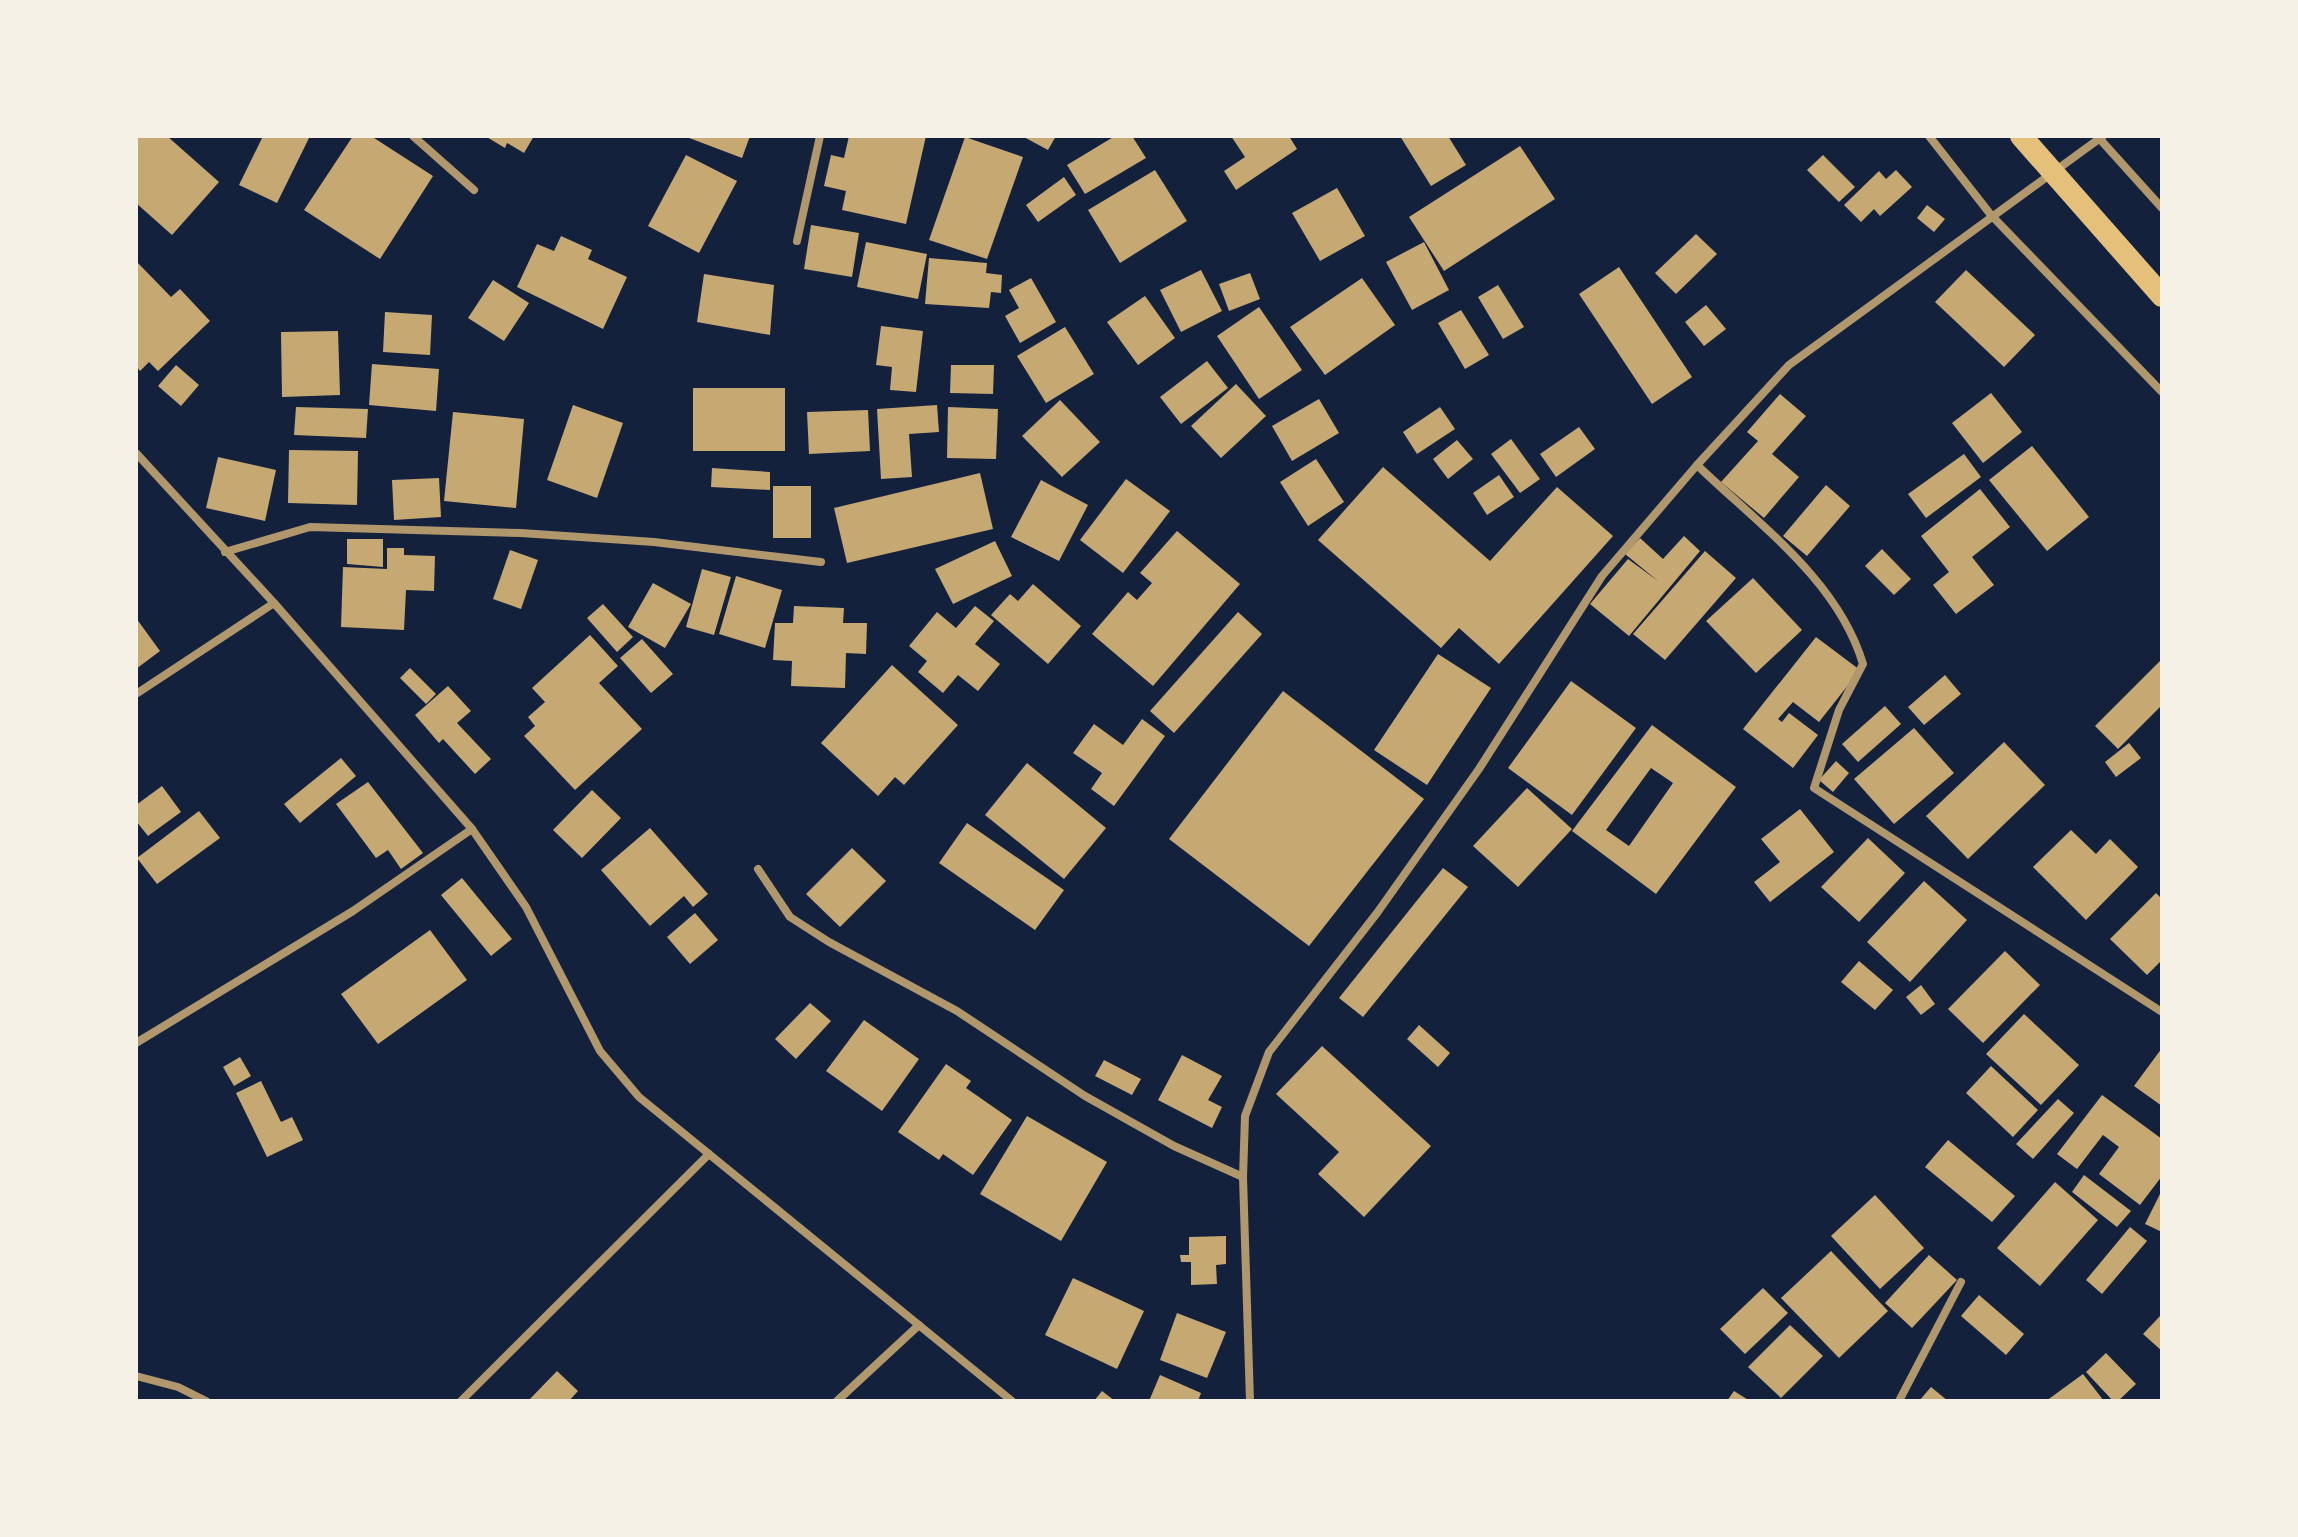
<svg xmlns="http://www.w3.org/2000/svg" width="2298" height="1537" viewBox="0 0 2298 1537" font-family="'Public Sans',sans-serif">
	<style>
		.building { fill: #c6a872; fill-rule: evenodd }
		.lines { fill: none; stroke-linecap: round; stroke-linejoin: round }
		.minor { stroke: #b1986c; stroke-width: 8 }
		.trunk { stroke: #e5c07b; stroke-width: 22 }
	</style>
	<rect width="100%" height="100%" fill="#14213d"/>
	<g class="building">
		<path d="M136,136H167L219,182L172,235L136,203Z"/>
		<path d="M263,136H310L277,203L239,185Z"/>
		<path d="M353,136H371L433,176L380,259L304,210Z"/>
		<path d="M485,136H534L524,153L507,143L505,148Z"/>
		<path d="M684,136H750L742,158Z"/>
		<path d="M849,136H926L906,224L842,210L846,191L824,186L831,155L844,158Z"/>
		<path d="M1022,136H1056L1048,150Z"/>
		<path d="M1115,136H1132L1146,158L1085,194L1067,165Z"/>
		<path d="M1231,136H1289L1297,149L1236,190L1224,171L1245,157Z"/>
		<path d="M1400,136H1448L1466,165L1431,186Z"/>
		<path d="M965,137L1023,157L987,259L929,240Z"/>
		<path d="M1520,146L1555,199L1444,271L1409,217Z"/>
		<path d="M686,155L737,181L699,253L648,226Z"/>
		<path d="M1823,155L1855,187L1839,202L1807,170Z"/>
		<path d="M1155,170L1187,221L1120,263L1088,210Z"/>
		<path d="M1896,170L1912,187L1880,216L1874,209L1861,222L1844,205L1879,171L1886,179Z"/>
		<path d="M1064,177L1076,195L1038,222L1026,205Z"/>
		<path d="M1337,188L1365,236L1320,261L1292,213Z"/>
		<path d="M1927,205L1945,219L1934,232L1917,218Z"/>
		<path d="M811,225L859,233L852,277L804,269Z"/>
		<path d="M1696,234L1717,254L1676,294L1655,273Z"/>
		<path d="M561,236L592,250L588,259L627,277L603,329L517,287L537,244L554,251Z"/>
		<path d="M866,242L927,254L918,299L857,287Z"/>
		<path d="M1424,242L1449,290L1412,310L1386,262Z"/>
		<path d="M929,258L987,263L986,273L1002,275L1001,293L991,292L989,308L925,304Z"/>
		<path d="M136,261L171,297L180,289L210,321L158,371L149,362L140,371L136,366Z"/>
		<path d="M1619,267L1692,377L1652,404L1579,294Z"/>
		<path d="M1201,270L1222,311L1181,332L1160,290Z"/>
		<path d="M1966,270L2035,335L2004,367L1935,302Z"/>
		<path d="M1250,273L1260,299L1229,311L1219,284Z"/>
		<path d="M704,274L774,285L770,335L697,322Z"/>
		<path d="M1031,278L1056,322L1020,343L1005,316L1019,308L1009,290Z"/>
		<path d="M1362,278L1395,325L1325,375L1290,327Z"/>
		<path d="M493,280L529,303L504,341L468,318Z"/>
		<path d="M1498,285L1524,327L1503,339L1478,297Z"/>
		<path d="M1145,296L1175,338L1138,365L1107,322Z"/>
		<path d="M1706,305L1726,329L1704,346L1685,322Z"/>
		<path d="M1259,307L1302,370L1259,399L1217,336Z"/>
		<path d="M1461,310L1489,355L1465,369L1438,323Z"/>
		<path d="M385,312L432,315L430,355L383,352Z"/>
		<path d="M881,326L923,331L916,392L890,390L892,367L876,365Z"/>
		<path d="M1065,327L1094,374L1046,403L1017,356Z"/>
		<path d="M338,331L340,395L282,397L281,332Z"/>
		<path d="M1207,361L1228,388L1181,424L1160,397Z"/>
		<path d="M372,364L439,369L436,411L369,405Z"/>
		<path d="M176,365L199,385L181,406L158,386Z"/>
		<path d="M951,365H994L993,394L950,393Z"/>
		<path d="M1236,384L1266,416L1221,458L1191,426Z"/>
		<rect x="693" y="388" width="92" height="63"/>
		<path d="M1991,393L2022,432L1983,463L1952,423Z"/>
		<path d="M1780,394L1806,416L1772,454L1799,477L1764,518L1721,482L1758,441L1747,432Z"/>
		<path d="M1319,399L1339,433L1292,461L1272,426Z"/>
		<path d="M1060,400L1100,442L1062,477L1022,436Z"/>
		<path d="M573,405L623,423L597,498L547,480Z"/>
		<path d="M937,405L939,432L909,434L912,477L881,479L877,409Z"/>
		<path d="M296,407L368,409L366,438L294,435Z"/>
		<path d="M948,407L998,409L996,459L947,458Z"/>
		<path d="M1440,407L1455,429L1417,454L1403,432Z"/>
		<path d="M868,410L870,451L809,454L807,412Z"/>
		<path d="M453,412L524,419L516,508L444,501Z"/>
		<path d="M1579,427L1595,449L1556,477L1540,454Z"/>
		<path d="M1511,439L1540,479L1520,493L1491,454Z"/>
		<path d="M1457,440L1473,459L1448,479L1433,459Z"/>
		<path d="M2032,446L2089,517L2047,551L1989,480Z"/>
		<path d="M289,450L358,451L357,505L288,503Z"/>
		<path d="M1964,454L1981,477L1926,518L1908,494Z"/>
		<path d="M218,457L276,470L265,521L206,508Z"/>
		<path d="M1316,459L1344,502L1308,526L1280,482Z"/>
		<path d="M1383,467L1490,561L1557,487L1613,536L1499,664L1459,628L1441,648L1318,540Z"/>
		<path d="M712,468L770,472V490L711,487Z"/>
		<path d="M980,473L993,529L847,563L834,508Z"/>
		<path d="M1499,475L1514,497L1487,515L1473,493Z"/>
		<path d="M439,478L441,517L394,520L392,480Z"/>
		<path d="M1126,479L1170,511L1123,573L1080,540Z"/>
		<path d="M1041,480L1088,505L1059,561L1011,537Z"/>
		<path d="M1826,485L1850,506L1807,556L1783,536Z"/>
		<rect x="773" y="486" width="38" height="52"/>
		<path d="M1980,489L2010,527L1972,557L1994,585L1956,614L1933,585L1949,572L1921,536Z"/>
		<path d="M1177,531L1240,584L1153,686L1092,634L1128,592L1137,600L1152,583L1140,573Z"/>
		<path d="M1684,536L1700,551L1629,636L1590,604L1628,559L1658,581L1625,554L1640,538L1663,559Z"/>
		<path d="M347,539H383V567L347,564Z"/>
		<path d="M995,541L1012,576L953,604L935,569Z"/>
		<path d="M387,548H404V555L435,556L434,591L406,590L404,630L341,627L343,567L387,569Z"/>
		<path d="M1882,549L1911,579L1894,595L1865,566Z"/>
		<path d="M510,550L538,560L521,609L493,599Z"/>
		<path d="M1705,551L1736,578L1665,660L1633,634Z"/>
		<path d="M702,569L731,577L714,635L686,627Z"/>
		<path d="M736,576L782,590L765,648L719,634Z"/>
		<path d="M1753,578L1802,630L1756,673L1706,621Z"/>
		<path d="M653,583L691,604L665,648L628,627Z"/>
		<path d="M1033,584L1081,626L1048,664L991,615L1010,594L1018,601Z"/>
		<path d="M603,604L633,637L617,652L587,618Z"/>
		<path d="M794,606L844,608L843,623H867L866,654L846,653L845,688L791,686L792,661L773,660L775,623H793Z"/>
		<path d="M975,606L994,621L975,644L1000,664L978,691L958,675L943,693L918,672L927,661L909,646L937,612L956,628Z"/>
		<path d="M1238,612L1262,634L1174,733L1150,711Z"/>
		<path d="M136,618L160,651L136,669Z"/>
		<path d="M590,635L618,666L599,683L642,729L575,790L524,736L535,726L528,717L545,702L532,688Z"/>
		<path d="M1816,637L1860,670L1819,722L1793,702L1778,719L1782,722L1789,713L1818,735L1793,768L1743,729Z"/>
		<path d="M642,639L673,674L651,693L620,658Z"/>
		<path d="M1438,654L1491,688L1427,785L1374,750Z"/>
		<path d="M2162,659V705L2118,749L2095,726Z"/>
		<path d="M892,665L958,725L904,785L895,777L878,796L821,743Z"/>
		<path d="M410,668L436,694L426,704L400,678Z"/>
		<path d="M1945,675L1961,694L1924,725L1908,707Z"/>
		<path d="M1571,681L1636,728L1572,815L1508,768Z"/>
		<path d="M448,686L471,711L457,723L491,759L475,774L443,739L439,743L415,715Z"/>
		<path d="M1283,691L1424,799L1309,946L1169,839Z"/>
		<path d="M1885,706L1901,724L1858,762L1842,744Z"/>
		<path d="M1142,719L1165,736L1114,806L1091,789L1102,773L1073,753L1094,724L1123,745Z"/>
		<path d="M1652,725L1736,787L1656,894L1572,831ZM1651,768L1673,783L1629,846L1606,830Z"/>
		<path d="M1914,728L1954,773L1894,824L1854,779Z"/>
		<path d="M2004,742L2045,785L1968,859L1926,816Z"/>
		<path d="M2129,743L2141,758L2116,777L2105,762Z"/>
		<path d="M341,758L356,776L300,823L284,804Z"/>
		<path d="M1836,761L1849,773L1833,792L1819,780Z"/>
		<path d="M1027,763L1106,828L1064,879L985,815Z"/>
		<path d="M368,782L423,853L401,869L388,850L376,858L336,804Z"/>
		<path d="M162,786L181,812L148,836L136,821V805Z"/>
		<path d="M1527,788L1572,829L1518,887L1473,846Z"/>
		<path d="M592,790L621,818L582,858L553,830Z"/>
		<path d="M1800,809L1834,852L1770,902L1754,882L1780,862L1761,839Z"/>
		<path d="M199,811L220,838L157,884L137,858Z"/>
		<path d="M967,823L1064,890L1035,930L939,863Z"/>
		<path d="M650,828L708,894L693,907L684,896L650,926L601,870Z"/>
		<path d="M2071,830L2096,854L2110,839L2138,867L2086,920L2033,867Z"/>
		<path d="M1868,838L1905,873L1859,922L1821,887Z"/>
		<path d="M852,848L886,881L840,927L806,894Z"/>
		<path d="M1443,868L1468,887L1363,1017L1339,998Z"/>
		<path d="M462,878L512,939L491,956L441,895Z"/>
		<path d="M1924,881L1967,920L1910,982L1867,942Z"/>
		<path d="M2156,893L2162,899V960L2147,975L2110,939Z"/>
		<path d="M695,913L718,940L690,964L667,937Z"/>
		<path d="M430,930L467,980L378,1044L341,994Z"/>
		<path d="M2005,951L2040,985L1983,1043L1948,1009Z"/>
		<path d="M1859,961L1893,990L1875,1010L1841,982Z"/>
		<path d="M1921,985L1935,1004L1921,1015L1906,997Z"/>
		<path d="M810,1003L831,1021L796,1059L775,1039Z"/>
		<path d="M2024,1014L2079,1065L2041,1105L1986,1054Z"/>
		<path d="M864,1020L919,1059L882,1111L826,1071Z"/>
		<path d="M1419,1025L1450,1053L1438,1067L1407,1039Z"/>
		<path d="M1322,1046L1431,1146L1364,1217L1318,1174L1339,1152L1276,1094Z"/>
		<path d="M2162,1048V1106L2134,1086Z"/>
		<path d="M1182,1055L1222,1076L1208,1100L1222,1107L1212,1128L1158,1100Z"/>
		<path d="M240,1057L251,1076L234,1086L223,1067Z"/>
		<path d="M1104,1060L1141,1079L1132,1095L1095,1076Z"/>
		<path d="M946,1064L971,1081L966,1088L1012,1120L973,1175L943,1154L939,1160L898,1132Z"/>
		<path d="M1991,1066L2038,1110L2013,1137L1966,1093Z"/>
		<path d="M261,1081L281,1122L292,1117L303,1140L267,1157L236,1093Z"/>
		<path d="M2102,1095L2162,1139V1176L2140,1205L2099,1174L2119,1147L2103,1135L2077,1169L2057,1154Z"/>
		<path d="M2058,1099L2074,1113L2033,1159L2016,1144Z"/>
		<path d="M1027,1116L1107,1162L1061,1241L980,1194Z"/>
		<path d="M1948,1140L2015,1196L1992,1222L1925,1167Z"/>
		<path d="M2084,1175L2131,1211L2117,1227L2072,1192Z"/>
		<path d="M2055,1182L2098,1220L2040,1286L1997,1248Z"/>
		<path d="M2162,1190V1232L2145,1224Z"/>
		<path d="M1875,1195L1924,1248L1880,1289L1831,1236Z"/>
		<path d="M2130,1227L2147,1241L2102,1294L2086,1280Z"/>
		<path d="M1226,1236V1264L1216,1265L1217,1284L1191,1285V1262H1181L1180,1255H1189V1237Z"/>
		<path d="M1831,1251L1888,1311L1839,1358L1781,1298Z"/>
		<path d="M1929,1255L1957,1280L1912,1328L1885,1303Z"/>
		<path d="M1073,1278L1144,1311L1117,1369L1045,1335Z"/>
		<path d="M1763,1288L1788,1313L1745,1354L1720,1329Z"/>
		<path d="M1979,1295L2024,1334L2006,1355L1961,1316Z"/>
		<path d="M1177,1313L1226,1332L1207,1378L1160,1360Z"/>
		<path d="M2162,1314V1351L2143,1334Z"/>
		<path d="M1790,1325L1823,1356L1781,1398L1748,1367Z"/>
		<path d="M2106,1353L2136,1384L2118,1401H2113L2086,1372Z"/>
		<path d="M557,1371L578,1391L569,1401H528Z"/>
		<path d="M2083,1374L2104,1401H2046Z"/>
		<path d="M1160,1375L1201,1393L1198,1401H1149Z"/>
		<path d="M1931,1387L1948,1401H1919Z"/>
		<path d="M1102,1391L1115,1401H1094Z"/>
		<path d="M1734,1391L1750,1401H1727Z"/>
	</g>
	<g class="lines">
		<g class="minor">
			<path d="M413,136L474,190"/>
			<path d="M1929,136L1991,215L2162,392"/>
			<path d="M2098,137L2162,208"/>
			<path d="M797,241L820,136"/>
			<path d="M136,453L274,603L472,829L526,907L600,1051L639,1097L1012,1401"/>
			<path d="M1697,465C1758,524 1838,580 1863,664L1839,710L1814,788L2162,1012"/>
			<path d="M225,552L310,527L521,533L654,542L821,562"/>
			<path d="M136,694L274,603"/>
			<path d="M758,869L790,917L829,942L957,1011L1085,1096L1174,1146L1243,1177"/>
			<path d="M136,1043L353,911L472,829"/>
			<path d="M136,1376L178,1387L206,1401"/>
			<path d="M461,1401L709,1154"/>
			<path d="M837,1401L919,1325"/>
			<path d="M1250,1401L1243,1177L1245,1116L1269,1052L1377,913L1479,769L1602,576L1697,465L1789,365L2103,136"/>
			<path d="M1899,1401L1961,1282"/>
		</g>
		<path class="trunk" d="M2021,136L2162,296"/>
	</g>
	<rect width="2298" height="1537" fill="none" stroke="#f6f1e7" stroke-width="276"/>
</svg>
